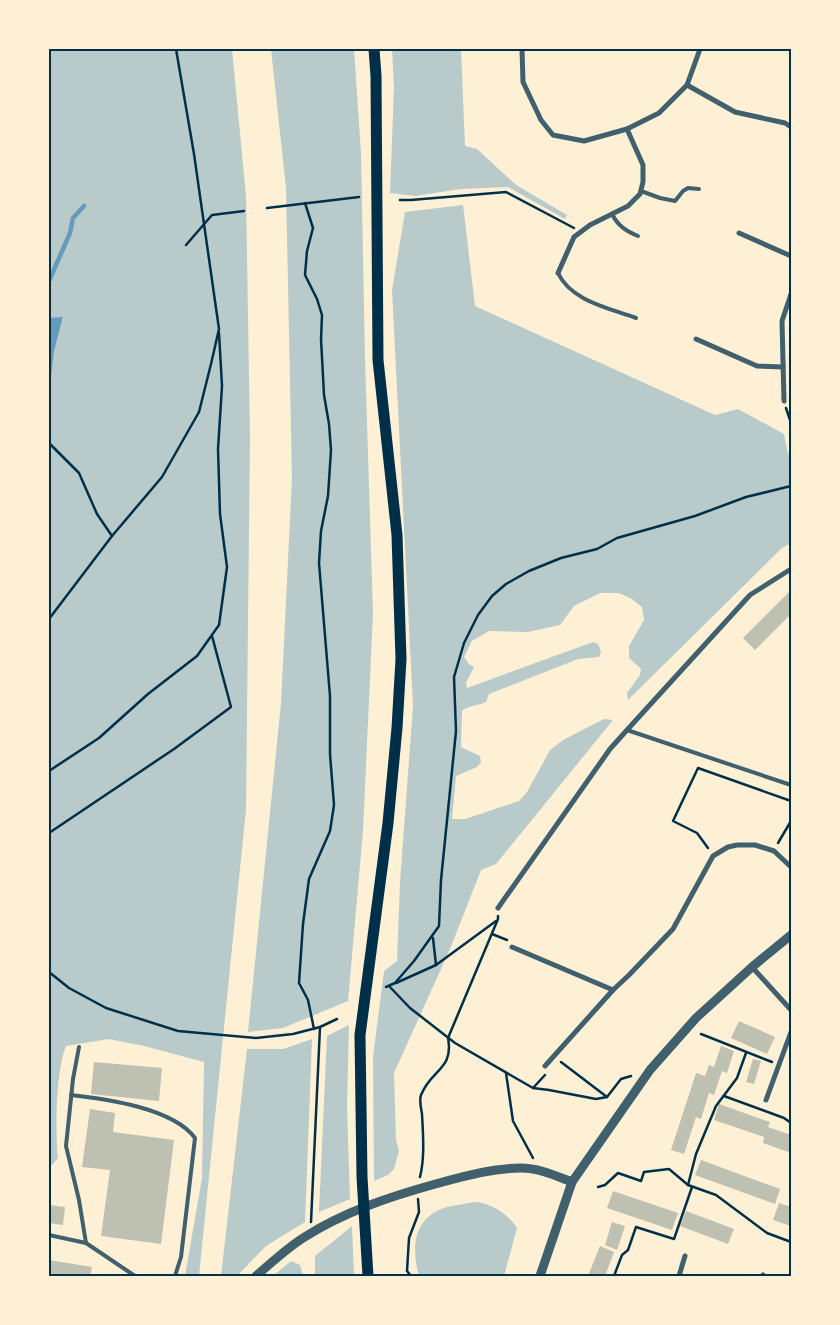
<svg xmlns="http://www.w3.org/2000/svg" width="840" height="1325" viewBox="0 0 840 1325" font-family="Cabin,sans-serif">
	<style>
		.green { fill: #b9caca }
		.water { fill: #669bbc }
		.lines { fill: none; stroke-linecap: round; stroke-linejoin: round }
		.stream { stroke: #669bbc; stroke-width: 4.5 }
		.building { fill: #bec0b2 }
		.path { stroke: #003049; stroke-width: 2.5 }
		.service { stroke: #3f606c; stroke-width: 4 }
		.minor { stroke: #3f606c; stroke-width: 5 }
		.tertiary { stroke: #3f606c; stroke-width: 9 }
		.primary { stroke: #003049; stroke-width: 11 }
		.neatline { fill: none; stroke: #003049; stroke-width: 2 }
	</style>
	<rect width="100%" height="100%" fill="#fdf0d5"/>
	<g class="green">
		<path d="M49,49H232L246,196L250,437L246,809L199,1276H185L202,1178L204,1062L144,1046L109,1039L66,1046C56,1070 55,1130 58,1158L52,1165L49,1167V396L54,352L63,318L49,320Z"/>
		<path d="M271,49H354L361,153L365,359L373,613L363,831L348,1001L283,1028L248,1032L281,703L292,479L286,188Z"/>
		<path d="M392,49H461L465,146L477,149L516,185L567,215L565,219L508,187L461,189L415,196L390,193L394,86Z"/>
		<path d="M463,205L475,306L715,415L738,409L784,434L788,454L791,455V543L782,548L628,700L627,693L640,675L641,669L629,658V646L644,620L642,607L632,599L619,593H600L574,606L560,625L528,632L489,631L472,641L464,657L469,664L474,667L466,683L467,688L593,642L598,644L601,651L599,657L578,659L489,694L486,702C478,706 469,705 462,711L461,747L480,756L481,762L477,767L456,776L452,819H465L519,801L527,792L550,750L563,740L604,719L613,720L496,864L481,870L450,949L394,1073L396,1140L399,1151L394,1169L388,1175L374,1181L373,1057L384,971L397,961L400,882L413,706L392,290L405,212Z"/>
		<path d="M349,1025L347,1106L350,1199L319,1212L327,1036Z"/>
		<path d="M312,1039L305,1222L266,1246L237,1276H221L247,1049H283Z"/>
		<path d="M474,1202C491,1203 507,1213 517,1228L504,1276H419C411,1247 413,1217 447,1207C456,1205 465,1204 474,1202Z"/>
		<path d="M352,1226L354,1276H315V1256Z"/>
		<path d="M291,1261L300,1265L303,1276H273Z"/>
	</g>
	<path class="water" d="M63,317L54,352L49,396V318Z"/>
	<g class="lines">
		<path class="stream" d="M49,281L70,233L73,218L84,206"/>
	</g>
	<g class="building">
		<path d="M791,590V619L789,616L755,650L743,638Z"/>
		<path d="M739,1021L775,1037L767,1054L731,1038Z"/>
		<path d="M721,1046L734,1051L727,1073L722,1071L714,1095L709,1093L701,1119L696,1117L684,1154L671,1150L696,1073L705,1076L709,1065L714,1067Z"/>
		<path d="M753,1059L761,1061L754,1084L746,1082Z"/>
		<path d="M94,1062L162,1068L159,1101L91,1094Z"/>
		<path d="M719,1104L770,1122L768,1127L791,1135V1153L763,1143L764,1137L714,1120Z"/>
		<path d="M90,1109L115,1113L113,1132L174,1140L161,1244L101,1236L110,1170L82,1167Z"/>
		<path d="M701,1160L780,1189L775,1204L695,1175Z"/>
		<path d="M613,1191L678,1213L672,1230L607,1208Z"/>
		<path d="M779,1203L791,1207V1226L773,1220Z"/>
		<path d="M49,1205L65,1207L63,1225L49,1223Z"/>
		<path d="M686,1211L734,1229L728,1244L680,1226Z"/>
		<path d="M612,1222L625,1226L617,1250L605,1245Z"/>
		<path d="M600,1246L614,1252L605,1276H588Z"/>
		<path d="M49,1260L92,1267L90,1276H49Z"/>
	</g>
	<g class="lines">
		<g class="path">
			<path d="M400,200H411L506,192L574,228"/>
			<path d="M305,203L313,228L307,251L305,275L317,299L322,315L321,339L324,395L329,424L331,450L328,496L321,531L319,563L330,696V754L334,805L330,831L309,879L303,924L299,983L308,1000L314,1029"/>
			<path d="M267,208L359,197"/>
			<path d="M186,245L212,215L244,211"/>
			<path d="M786,408L791,423"/>
			<path d="M49,443L79,473L97,514L112,536"/>
			<path d="M49,619L112,536L162,477L199,412L211,364L219,329L194,154L176,49"/>
			<path d="M49,771L99,738L148,694L197,656L219,625L227,567L220,514L218,449L222,386L219,333"/>
			<path d="M49,833L174,749L231,707L212,636"/>
			<path d="M778,843L791,821"/>
			<path d="M708,848L697,833L673,821L698,768L791,801"/>
			<path d="M492,934L507,940"/>
			<path d="M433,938L436,965L496,921"/>
			<path d="M49,972L69,988L106,1008L178,1031L256,1038L293,1034L320,1027L337,1019"/>
			<path d="M396,983L436,965"/>
			<path d="M389,986L410,1008L455,1043L533,1088L549,1090L596,1099L607,1097L621,1079L631,1076"/>
			<path d="M386,987L395,983L414,961L439,926L441,880L456,731L454,677L464,643L478,615L492,596L506,584L529,571L561,558L597,549L617,538L695,516L746,497L791,486"/>
			<path d="M701,1034L772,1062"/>
			<path d="M561,1062L607,1097"/>
			<path d="M506,1073L513,1121L533,1158"/>
			<path d="M533,1088L545,1075"/>
			<path d="M724,1096L784,1118L791,1123"/>
			<path d="M420,1177C425,1157 423,1134 422,1114C421,1108 419,1100 421,1095C431,1069 454,1070 448,1038L498,919V916"/>
			<path d="M688,1185L696,1154L716,1106L737,1078L746,1053"/>
			<path d="M598,1187L605,1185L618,1173L641,1181L644,1172L669,1169L688,1185L716,1195L767,1233L791,1242"/>
			<path d="M311,1222L320,1027"/>
			<path d="M411,1276L407,1271L409,1238L419,1212L418,1199"/>
			<path d="M614,1276L622,1255L628,1250L636,1227L674,1239L692,1187"/>
		</g>
		<g class="service">
			<path d="M641,191L660,198L675,201L683,191L688,188L699,189"/>
			<path d="M612,214C618,226 626,231 638,236"/>
			<path d="M558,273C571,301 609,308 636,318"/>
			<path d="M627,730L791,785"/>
			<path d="M79,1047L73,1079L66,1146L79,1200L86,1243L135,1276"/>
			<path d="M71,1095C106,1099 173,1108 195,1138L181,1257L175,1276"/>
			<path d="M49,1235L86,1243"/>
		</g>
		<g class="minor">
			<path d="M522,49L523,82L541,120L553,135L584,141L627,129L659,113L687,85L700,49"/>
			<path d="M687,85L735,112L785,123L791,127"/>
			<path d="M739,233L791,256"/>
			<path d="M558,273L574,237L590,225L628,206L640,194L643,182V165L627,129"/>
			<path d="M696,339L757,366L783,367"/>
			<path d="M784,401L782,321L791,294"/>
			<path d="M498,908L610,749L627,730L750,595L791,569"/>
			<path d="M512,947L613,990"/>
			<path d="M752,967L791,1010"/>
			<path d="M545,1066L613,990L629,975L673,929L713,856L728,847L737,845H755L774,851L791,867"/>
			<path d="M766,1100L791,1032"/>
			<path d="M679,1276L685,1256"/>
			<path d="M762,1276L763,1275"/>
		</g>
		<g class="tertiary">
			<path d="M256,1276C271,1263 286,1249 303,1238C345,1211 392,1196 439,1183C465,1176 494,1168 521,1168C539,1168 556,1176 572,1182"/>
			<path d="M540,1276L572,1182L650,1070L696,1018L752,967L791,935"/>
		</g>
		<path class="primary" d="M368,1276L362,1177L360,1035L388,823L397,728L401,659L397,535L378,360L376,76L374,49"/>
	</g>
	<rect width="840" height="1325" fill="none" stroke="#fdf0d5" stroke-width="100"/>
	<rect x="50" y="50" width="740" height="1225" class="neatline"/>
</svg>
